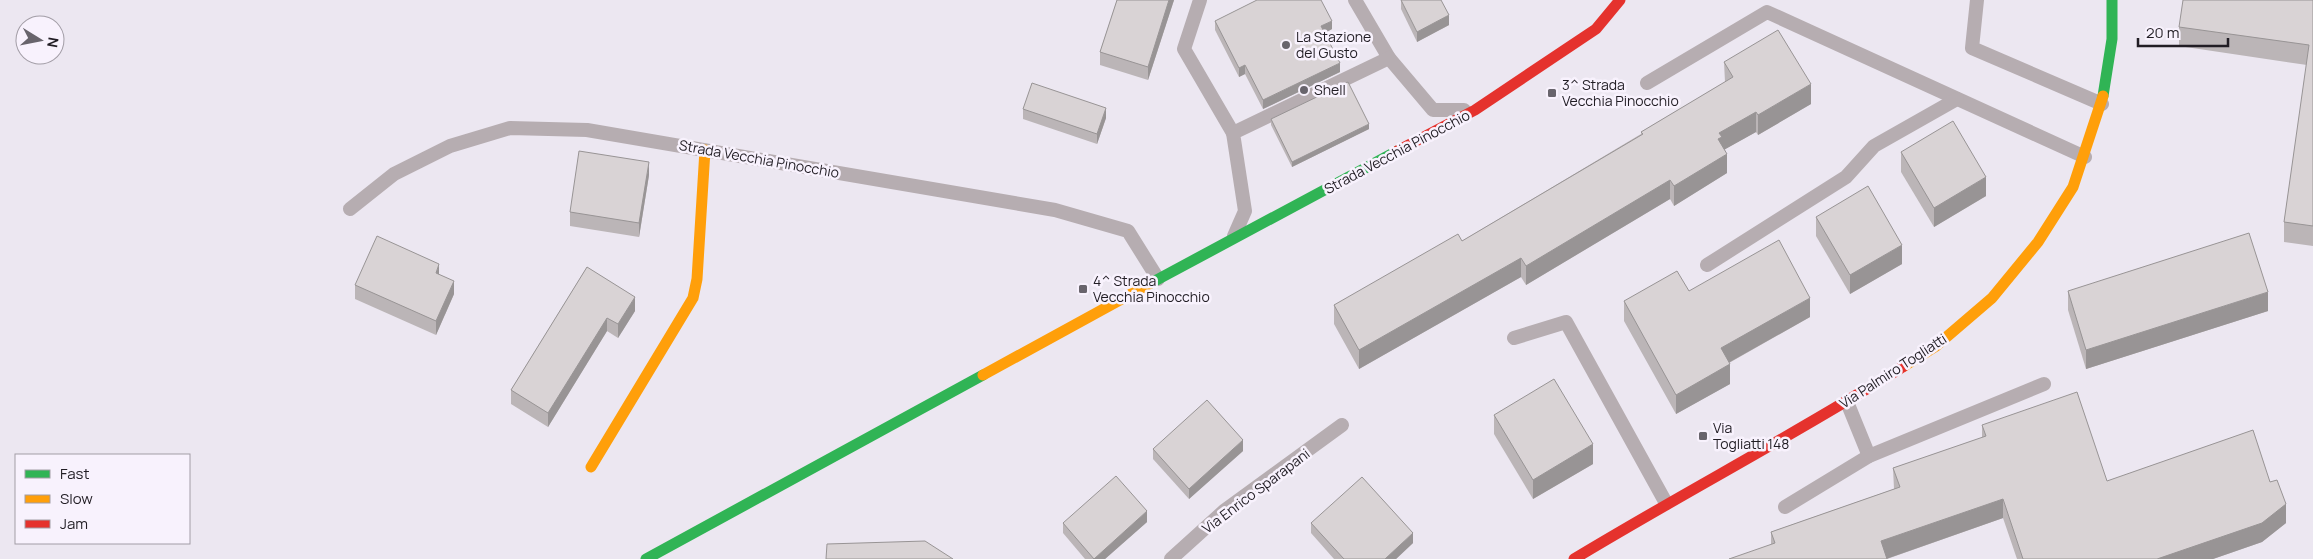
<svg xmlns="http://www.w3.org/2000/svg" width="2313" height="559" viewBox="0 0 2313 559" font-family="Manrope,sans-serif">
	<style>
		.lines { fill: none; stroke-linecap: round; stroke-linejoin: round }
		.lane { stroke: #b6adb1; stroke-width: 14 }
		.fast { stroke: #30b455; stroke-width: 11 }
		.slow { stroke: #ff9f0a; stroke-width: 11 }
		.jam { stroke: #e5322d; stroke-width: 11 }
		.wall { fill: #bbb5b7 }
		.shaded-wall { fill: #989495 }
		.building { fill: #d9d3d5; stroke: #989495 }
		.poi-dot { fill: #68646c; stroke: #f8f2fd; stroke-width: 2 }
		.labels { text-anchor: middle; stroke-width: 5; stroke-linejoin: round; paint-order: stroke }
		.poi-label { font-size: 14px; fill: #211d24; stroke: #f8f2fd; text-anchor: start }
		.street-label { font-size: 14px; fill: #211d24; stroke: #f8f2fd }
	</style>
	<rect width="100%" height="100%" fill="#ece7f1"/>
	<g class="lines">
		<g class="lane">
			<path d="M1200,0L1184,49L1233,133"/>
			<path d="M1355,0L1389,58"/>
			<path d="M1977,0L1972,48L2102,104"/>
			<path d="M1647,83L1767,12L2085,157"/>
			<path d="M350,209L394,174L450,146L510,128L587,130L1055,210L1128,231L1158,279"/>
			<path d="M1234,236L1245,211L1233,133L1389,58L1433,110H1464"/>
			<path d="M1707,265L1846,177L1874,146L1957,99"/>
			<path d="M1514,338L1566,322L1666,503"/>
			<path d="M1847,402L1869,456"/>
			<path d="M1785,507L1869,456L2044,384"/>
			<path d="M1171,559L1224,511L1342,425"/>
		</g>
		<g class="fast">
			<path d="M2103,96L2112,39V0"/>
			<path d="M1151,283L1397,151"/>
			<path d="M646,559L983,375"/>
		</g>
		<g class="slow">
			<path d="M1904,366L1936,346L1992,298L2038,242L2073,187L2103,96"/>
			<path d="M983,375L1151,283"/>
			<path d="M591,467L693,298L697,279L705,150"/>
		</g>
		<g class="jam">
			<path d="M1397,151L1475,110L1596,29L1620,0"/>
			<path d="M1574,559C1683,493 1796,434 1904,366"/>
		</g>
	</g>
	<g class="wall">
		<path d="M1117,0H1174L1148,80L1100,65V52Z"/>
		<path d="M1401,0L1449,25L1417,42L1401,9Z"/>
		<path d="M2313,0V246L2284,242V222L2307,65L2179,46V27Z"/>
		<path d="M1215,21L1332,29L1325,33L1340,72L1263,109L1245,74L1239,77L1215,30Z"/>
		<path d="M1724,62L1811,104L1758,135L1756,132L1725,149L1727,173L1674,206L1670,199L1526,285L1521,277L1359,369L1334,324V305L1462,241L1641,134V132L1725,82Z"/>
		<path d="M1023,109L1106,118L1097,144L1023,119Z"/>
		<path d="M1271,119L1369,129L1292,167L1271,125Z"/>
		<path d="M1901,152L1986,196L1934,227L1901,172Z"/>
		<path d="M649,175L639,237L570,226V212Z"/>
		<path d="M1816,217L1902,264L1850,294L1816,236Z"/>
		<path d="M587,267L635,311L618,338L607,331L548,427L511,404V390Z"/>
		<path d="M439,274L454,294L436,335L355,299V285Z"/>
		<path d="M1689,291L1810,317L1729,363L1730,384L1676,414L1624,321V301Z"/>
		<path d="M2068,291L2268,311L2086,369L2068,310Z"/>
		<path d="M1494,415L1593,464L1533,499L1494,434Z"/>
		<path d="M1982,425L2107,481L2270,482L2286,523L2262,542L2213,559H2017L2003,518L1887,559L1771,544V532L1894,489L1893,468L1982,438Z"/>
		<path d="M1153,449L1243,451L1189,499L1153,459Z"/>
		<path d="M1147,522L1105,559H1085L1063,533V523Z"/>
		<path d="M1311,523L1413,543L1396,559H1334L1311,533Z"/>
	</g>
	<g class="shaded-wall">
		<path d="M1169,0H1174L1148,80V67Z"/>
		<path d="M1449,15V25L1417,42V32Z"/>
		<path d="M1332,21V29L1321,35V26Z"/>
		<path d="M1340,63V72L1263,109V100Z"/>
		<path d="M1245,65V74L1239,77V68Z"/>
		<path d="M1811,84V104L1758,135V115Z"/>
		<path d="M1106,108V118L1097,144V134Z"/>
		<path d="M1756,112V132L1722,151L1718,139L1719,133Z"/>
		<path d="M1369,124V129L1292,167V162Z"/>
		<path d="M1727,154V173L1674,206V186Z"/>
		<path d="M649,162V175L639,237V223Z"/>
		<path d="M1986,177V196L1934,227V208Z"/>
		<path d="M1670,180V199L1526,285V266Z"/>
		<path d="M1902,245V264L1850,294V275Z"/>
		<path d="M1521,258V277L1359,369V350Z"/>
		<path d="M439,264V278L436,273Z"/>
		<path d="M454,281V294L436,335V321Z"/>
		<path d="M2268,292V311L2086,369V350Z"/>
		<path d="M635,297V311L618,338V324Z"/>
		<path d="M1810,298V317L1721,367V348Z"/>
		<path d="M607,318V331L548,427V413Z"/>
		<path d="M1730,364V384L1676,414V395Z"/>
		<path d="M1243,440V451L1189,499V489Z"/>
		<path d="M1593,444V464L1533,499V480Z"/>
		<path d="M2003,499V518L1886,559L1881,541Z"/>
		<path d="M2286,504V523L2262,542L2213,559H2157Z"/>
		<path d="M1147,511V522L1105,559H1094Z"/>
		<path d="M1413,533V543L1396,559H1385Z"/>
	</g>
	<g class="building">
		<path d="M1117,0H1169L1148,67L1100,52Z"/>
		<path d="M1257,0H1321L1332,21L1321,26L1340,63L1263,100L1245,65L1239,68L1215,21Z"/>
		<path d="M1401,0H1441L1449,15L1417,32Z"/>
		<path d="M2183,0H2313V226L2284,222L2309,45L2179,27Z"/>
		<path d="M1778,30L1811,84L1758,115L1756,112L1719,133L1722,137L1718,139L1727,154L1674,186L1670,180L1526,266L1521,258L1359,350L1334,305L1458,234L1462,241L1643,134L1641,132L1733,77L1724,62Z"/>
		<path d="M1348,82L1369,124L1292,162L1271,119Z"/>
		<path d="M1032,83L1106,108L1097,134L1023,109Z"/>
		<path d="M1953,121L1986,177L1934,208L1901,152Z"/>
		<path d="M579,151L649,162L639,223L570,212Z"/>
		<path d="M1868,186L1902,245L1850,275L1816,217Z"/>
		<path d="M2249,233L2268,292L2086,350L2068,291Z"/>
		<path d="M377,236L439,264L436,273L454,281L436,321L355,285Z"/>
		<path d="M1779,240L1810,298L1721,348L1730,364L1676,395L1624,301L1677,271L1689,291Z"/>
		<path d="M587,267L635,297L618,324L607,318L548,413L511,390Z"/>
		<path d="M1554,379L1593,444L1533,480L1494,415Z"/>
		<path d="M2077,392L2107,481L2253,430L2270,482L2277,480L2286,504L2262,523L2157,559H2023L2003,499L1881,541L1887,559H1729L1775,543L1771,532L1900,487L1893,468L1986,436L1982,425Z"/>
		<path d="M1207,400L1243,440L1189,489L1153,449Z"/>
		<path d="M1116,476L1147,511L1094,559L1063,523Z"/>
		<path d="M1362,477L1413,533L1385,559H1344L1311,523Z"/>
		<path d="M925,541L953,559H826L827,544Z"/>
	</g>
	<g class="poi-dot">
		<circle cx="1286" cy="45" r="5"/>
		<circle cx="1304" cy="90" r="5"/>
		<rect x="1547" y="88" width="10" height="10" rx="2.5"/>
		<rect x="1078" y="284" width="10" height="10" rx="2.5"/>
		<rect x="1698" y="431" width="10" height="10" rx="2.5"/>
	</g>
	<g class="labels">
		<g class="poi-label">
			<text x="1296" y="42">La Stazione<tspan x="1296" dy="16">del Gusto</tspan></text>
			<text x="1562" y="90">3^ Strada<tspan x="1562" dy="16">Vecchia Pinocchio</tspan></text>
			<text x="1314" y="95">Shell</text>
			<text x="1093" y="286">4^ Strada<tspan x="1093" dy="16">Vecchia Pinocchio</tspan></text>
			<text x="1713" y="433">Via<tspan x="1713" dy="16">Togliatti 148</tspan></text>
		</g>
		<g class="street-label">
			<text transform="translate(1397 152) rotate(-28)" y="5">Strada Vecchia Pinocchio</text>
			<text transform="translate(759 159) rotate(10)" y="5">Strada Vecchia Pinocchio</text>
			<text transform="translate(1893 371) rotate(-33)" y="5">Via Palmiro Togliatti</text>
			<text transform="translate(1256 491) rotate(-37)" y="5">Via Enrico Sparapani</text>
		</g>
	</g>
	<rect x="15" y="454" width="175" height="90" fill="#f8f2fd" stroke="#a29da6"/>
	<rect x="25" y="470" width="25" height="8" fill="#30b455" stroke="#a29da6"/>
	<text x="60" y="479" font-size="15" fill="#211d24">Fast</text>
	<rect x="25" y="495" width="25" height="8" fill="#ff9f0a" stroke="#a29da6"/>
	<text x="60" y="504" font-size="15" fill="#211d24">Slow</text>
	<rect x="25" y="520" width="25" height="8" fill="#e5322d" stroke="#a29da6"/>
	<text x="60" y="529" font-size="15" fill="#211d24">Jam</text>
	<g transform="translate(40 40) rotate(100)"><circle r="24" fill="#f8f2fd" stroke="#a29da6"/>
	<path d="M0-4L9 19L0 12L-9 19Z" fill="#68646c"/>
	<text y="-8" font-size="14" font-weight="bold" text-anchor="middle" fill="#211d24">N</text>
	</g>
	<path d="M2138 38v8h90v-8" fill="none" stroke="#211d24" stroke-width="2.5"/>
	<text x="2146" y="38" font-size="15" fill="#211d24" stroke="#f8f2fd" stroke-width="4" paint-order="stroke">20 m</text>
</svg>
